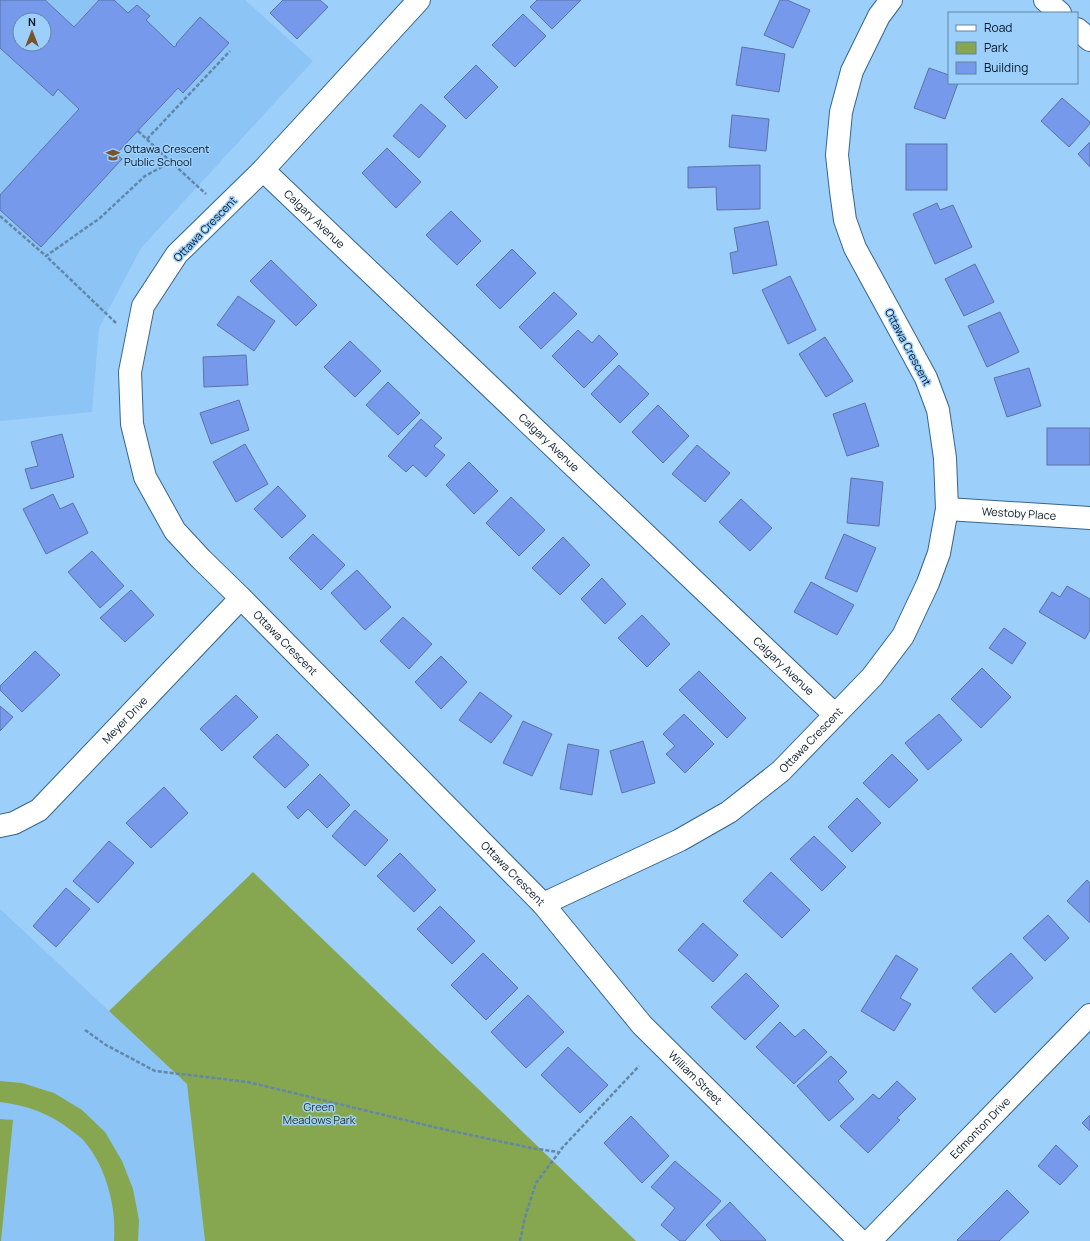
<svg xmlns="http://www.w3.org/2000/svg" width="1090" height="1241" viewBox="0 0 1090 1241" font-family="Manrope,sans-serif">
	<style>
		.built { fill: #8bc4f5; fill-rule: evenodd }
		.green { fill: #87a650 }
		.building { fill: #7799ec; stroke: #5d72a4; fill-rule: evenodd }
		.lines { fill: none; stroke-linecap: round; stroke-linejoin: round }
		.street-casing { stroke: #36658d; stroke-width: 24 }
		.path { stroke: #6287a8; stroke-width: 2.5; stroke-dasharray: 4 2; stroke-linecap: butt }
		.street { stroke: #fff; stroke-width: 22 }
		.labels { text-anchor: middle; stroke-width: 3; stroke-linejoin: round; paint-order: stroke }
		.poi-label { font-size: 11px; fill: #051727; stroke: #9dcffb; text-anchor: start }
		.street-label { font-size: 11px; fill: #051727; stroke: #9dcffb }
		.park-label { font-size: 11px; fill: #2b3811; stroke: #9dcffb }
	</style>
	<rect width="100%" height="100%" fill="#9dcffb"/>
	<g class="built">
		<path d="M0,0H245L313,61L141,248L99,328L92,412L0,421ZM20,20H44V44H20Z"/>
		<path d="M0,909L187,1084L205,1241H0Z"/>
	</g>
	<g class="green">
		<path d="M253,872L636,1241H205L187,1084L109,1011Z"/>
		<path d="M0,1081L22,1083L54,1093L82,1110L105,1132L122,1161L133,1189L139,1220L138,1241H114C117,1208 106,1166 84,1141C81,1137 76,1134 72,1131C51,1114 27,1105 0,1102Z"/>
		<path d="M0,1119L13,1120L1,1241H0Z"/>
	</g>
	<g class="building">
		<path d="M0,0H45L74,27L99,0H114L128,13L137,5L150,16L146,20L174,47L177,45L176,44L200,17L229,43L183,93L178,88L116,154L122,159L41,247L0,210V195L79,109L58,89L53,96L0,48ZM20,20H44V44H20Z"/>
		<path d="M283,0H320L328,7L297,39L270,13Z"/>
		<path d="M537,0H581L552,29L530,7Z"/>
		<path d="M780,0H787L810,10L793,48L764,35Z"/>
		<path d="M523,14L546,36L515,67L492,45Z"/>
		<path d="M742,47L785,54L779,92L736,85Z"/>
		<path d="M476,65L498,87L466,119L444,97Z"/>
		<path d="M929,68L949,75V83H958L945,119L914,108Z"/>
		<path d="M1062,98L1090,122V124L1069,147L1041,121Z"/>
		<path d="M421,104L446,126L419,158L393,136Z"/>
		<path d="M732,115L769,119L766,151L729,147Z"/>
		<path d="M1090,142V167L1078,154Z"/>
		<rect x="906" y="144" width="41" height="46"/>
		<path d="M387,148L421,182L396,208L362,173Z"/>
		<path d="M760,165V209L717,210L716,187L688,188V167Z"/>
		<path d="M937,203L940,210L953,205L972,247L935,264L913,214Z"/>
		<path d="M451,211L481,241L457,265L426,235Z"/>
		<path d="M768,221L777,265L733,274L730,253L738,251L734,228Z"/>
		<path d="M512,249L536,273L500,309L476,285Z"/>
		<path d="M271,260L317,305L296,326L250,281Z"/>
		<path d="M975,264L994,302L964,316L945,279Z"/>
		<path d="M790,276L816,330L788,344L762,290Z"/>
		<path d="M554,292L577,314L541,349L519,327Z"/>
		<path d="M238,296L275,321L254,351L217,325Z"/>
		<path d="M1000,312L1019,352L987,367L968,326Z"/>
		<path d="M578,330L592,343L599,335L618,354L584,388L552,356Z"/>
		<path d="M825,337L853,381L826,397L799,354Z"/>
		<path d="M350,341L381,371L355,397L324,367Z"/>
		<path d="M246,355L248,385L204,387L203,357Z"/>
		<path d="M619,365L649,394L620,423L591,394Z"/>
		<path d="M1029,368L1041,406L1007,417L994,378Z"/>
		<path d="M388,382L420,413L398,435L366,405Z"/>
		<path d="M239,400L249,430L211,444L200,413Z"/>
		<path d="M865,403L879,446L847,456L833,414Z"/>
		<path d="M658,405L689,436L663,463L632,432Z"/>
		<path d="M421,419L442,438L434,446L445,455L426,477L413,465L406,472L388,456Z"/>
		<rect x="1047" y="428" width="43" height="37"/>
		<path d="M62,434L74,477L31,489L25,469L38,466L31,442Z"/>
		<path d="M245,444L268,484L236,502L213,462Z"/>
		<path d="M697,445L730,473L705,502L672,474Z"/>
		<path d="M469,462L498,491L474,514L446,485Z"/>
		<path d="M851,478L883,482L879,526L847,523Z"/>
		<path d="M278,486L306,516L282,538L254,509Z"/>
		<path d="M53,494L60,509L73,503L88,533L46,554L23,509Z"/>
		<path d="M511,497L545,530L519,556L486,523Z"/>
		<path d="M741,499L772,528L750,551L719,522Z"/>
		<path d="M313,534L345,565L321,590L289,558Z"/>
		<path d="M844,534L876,548L857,592L825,578Z"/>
		<path d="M563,537L590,565L560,595L532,568Z"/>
		<path d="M92,551L124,586L100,608L68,572Z"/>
		<path d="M357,570L391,607L365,630L331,593Z"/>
		<path d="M602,578L626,604L605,624L581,599Z"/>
		<path d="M811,582L854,605L837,635L794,612Z"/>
		<path d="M1067,586L1090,599V630L1085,639L1039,612L1052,592L1060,597Z"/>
		<path d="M131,590L154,615L125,642L100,618Z"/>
		<path d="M642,615L670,644L647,667L618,638Z"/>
		<path d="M403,617L432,644L409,669L380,641Z"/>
		<path d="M1004,628L1026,643L1012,664L989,648Z"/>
		<path d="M35,651L60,675L22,712L0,690V686Z"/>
		<path d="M441,656L467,682L441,709L415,682Z"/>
		<path d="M982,668L1011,697L981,728L951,699Z"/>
		<path d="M699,671L746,718L727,738L679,690Z"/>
		<path d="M480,692L512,716L491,743L459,720Z"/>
		<path d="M236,695L258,717L222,751L200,729Z"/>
		<path d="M0,706L13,717L0,731Z"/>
		<path d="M684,714L714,744L685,773L666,754L675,746L663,734Z"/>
		<path d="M939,714L962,740L928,770L905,743Z"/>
		<path d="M523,721L552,734L532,776L503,763Z"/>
		<path d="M277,734L309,765L285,788L253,757Z"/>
		<path d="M643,741L655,783L622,793L610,751Z"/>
		<path d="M568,744L599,750L592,795L560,789Z"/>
		<path d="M892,754L918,780L889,808L863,783Z"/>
		<path d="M320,774L350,805L327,828L308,809L298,819L287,807Z"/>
		<path d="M164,787L188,813L151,848L126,823Z"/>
		<path d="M857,798L881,823L852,852L828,827Z"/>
		<path d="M355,810L388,840L365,866L332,836Z"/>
		<path d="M814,836L846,867L822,891L790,859Z"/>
		<path d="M109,841L134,863L98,903L73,881Z"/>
		<path d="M400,853L436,890L414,912L377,876Z"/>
		<path d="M771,872L810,910L782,938L743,901Z"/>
		<path d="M1087,880L1090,883V923L1067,901Z"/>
		<path d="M66,888L90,909L56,947L33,926Z"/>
		<path d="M440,906L475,941L452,964L417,929Z"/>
		<path d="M1048,915L1069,938L1045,961L1023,938Z"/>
		<path d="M703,923L738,955L713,982L678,950Z"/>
		<path d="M483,953L518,988L486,1020L451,985Z"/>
		<path d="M1011,953L1033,978L995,1013L972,988Z"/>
		<path d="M896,955L918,969L900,998L911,1004L894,1031L861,1011Z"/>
		<path d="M746,973L779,1006L745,1040L711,1007Z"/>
		<path d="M528,995L564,1032L526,1068L491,1032Z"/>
		<path d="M780,1022L795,1037L804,1029L827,1052L794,1084L756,1047Z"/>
		<path d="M568,1047L608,1085L580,1113L541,1075Z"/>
		<path d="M831,1056L847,1072L838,1081L854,1099L829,1121L797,1086Z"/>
		<path d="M897,1081L916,1099L897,1118L900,1120L868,1153L840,1126L873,1094L879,1099Z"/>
		<path d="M1090,1115V1131L1082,1123Z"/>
		<path d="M631,1116L669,1156L642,1183L604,1143Z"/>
		<path d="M1056,1145L1078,1166L1060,1185L1038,1166Z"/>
		<path d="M675,1161L721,1201L685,1241H680L661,1225L675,1208L651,1187Z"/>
		<path d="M1007,1190L1029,1212L999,1241H958L957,1240Z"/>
		<path d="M730,1202L766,1240L765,1241H721L706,1225Z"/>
	</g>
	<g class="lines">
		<defs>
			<g id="street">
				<path id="s1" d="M419,0L263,170L177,254L143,306L130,372L132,424L145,477L175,531L201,559L241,598L543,904L642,1025L860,1241"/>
				<path d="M1045,0L1060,13"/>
				<path d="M1077,29L1090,40"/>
				<path id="s2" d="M263,170L835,715"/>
				<path id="s3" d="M947,509L1090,518"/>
				<path id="s4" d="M0,826L14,823L39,810L241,598"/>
				<path id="s5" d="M543,904L680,840L729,812L781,771L872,677L903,636L928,583L939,553L947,509L945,458L938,410L926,378L855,248L845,220L841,191L837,155L841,112L852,71L879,16L891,0"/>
				<path id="s6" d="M870,1241L1090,1015"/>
			</g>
		</defs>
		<use href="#street" class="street-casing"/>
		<g class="path">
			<path d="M138,131L171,162"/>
			<path d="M147,139L230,51"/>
			<path d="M0,216L46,256"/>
			<path d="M116,323L46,256L100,218L145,176L171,162L206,194"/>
			<path d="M85,1030L106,1045L155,1071L248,1082L438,1128L531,1148L558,1152"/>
			<path d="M520,1241L525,1217L536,1183L563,1147L639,1066"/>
		</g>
		<use href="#street" class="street"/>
	</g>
	<defs>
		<symbol id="school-bare" viewBox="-9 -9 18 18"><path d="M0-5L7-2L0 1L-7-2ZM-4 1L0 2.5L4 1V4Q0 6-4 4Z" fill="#78542e" stroke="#9dcffb" stroke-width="2.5" paint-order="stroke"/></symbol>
	</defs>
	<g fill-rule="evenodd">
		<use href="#school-bare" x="103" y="145" width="20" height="20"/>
	</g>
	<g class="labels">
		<g class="poi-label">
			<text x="124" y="153">Ottawa Crescent<tspan x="124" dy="13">Public School</tspan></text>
		</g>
		<g class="street-label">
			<text dy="4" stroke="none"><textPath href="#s2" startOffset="71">Calgary Avenue</textPath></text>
			<text transform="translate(205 229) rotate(-46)" y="4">Ottawa Crescent</text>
			<text transform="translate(908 347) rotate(62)" y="4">Ottawa Crescent</text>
			<text dy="4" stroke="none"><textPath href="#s2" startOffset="395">Calgary Avenue</textPath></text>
			<text dy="4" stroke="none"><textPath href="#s3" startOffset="72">Westoby Place</textPath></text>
			<text dy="4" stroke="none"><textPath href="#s1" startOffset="806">Ottawa Crescent</textPath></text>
			<text dy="4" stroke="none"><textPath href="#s2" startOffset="719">Calgary Avenue</textPath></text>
			<text dy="4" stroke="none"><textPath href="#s4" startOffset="167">Meyer Drive</textPath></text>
			<text dy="4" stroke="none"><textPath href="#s5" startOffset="317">Ottawa Crescent</textPath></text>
			<text dy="4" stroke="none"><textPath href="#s1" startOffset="1130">Ottawa Crescent</textPath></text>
			<text dy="4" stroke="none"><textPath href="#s1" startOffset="1404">William Street</textPath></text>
			<text dy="4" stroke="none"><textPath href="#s6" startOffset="158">Edmonton Drive</textPath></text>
		</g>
		<g class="park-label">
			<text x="319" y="1111">Green<tspan x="319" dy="13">Meadows Park</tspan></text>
		</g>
	</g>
	<rect x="948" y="12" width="130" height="72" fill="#9dcffb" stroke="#6085a6"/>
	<rect x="956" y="25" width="20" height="6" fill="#ffffff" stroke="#6085a6"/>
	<text x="984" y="32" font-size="12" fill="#051727">Road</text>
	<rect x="956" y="42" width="20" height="12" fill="#87a650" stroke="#6085a6"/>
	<text x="984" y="52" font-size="12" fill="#051727">Park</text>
	<rect x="956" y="62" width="20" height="12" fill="#7799ec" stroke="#6085a6"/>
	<text x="984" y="72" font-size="12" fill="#051727">Building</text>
	<g transform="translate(32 32)"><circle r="19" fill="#9dcffb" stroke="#6085a6"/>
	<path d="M0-3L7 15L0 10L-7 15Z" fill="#78542e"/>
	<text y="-6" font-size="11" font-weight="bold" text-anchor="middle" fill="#051727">N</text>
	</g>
</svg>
